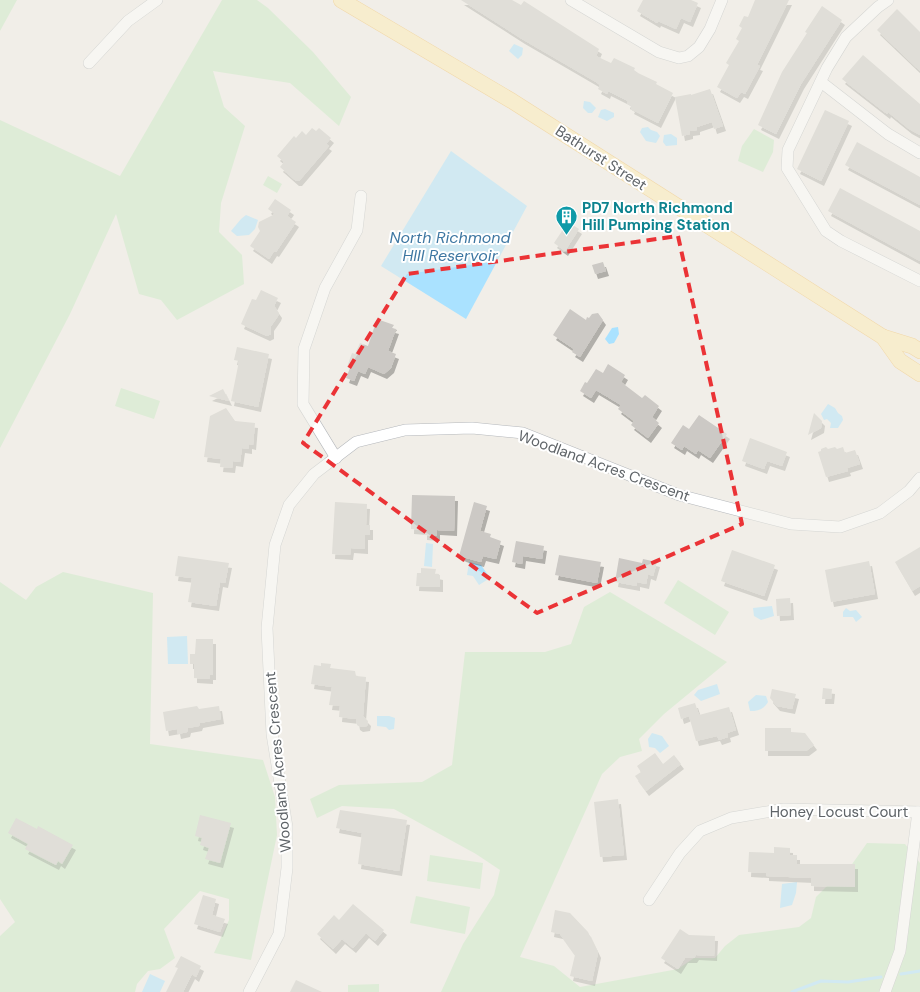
<svg xmlns="http://www.w3.org/2000/svg" width="920" height="992" viewBox="0 0 920 992" font-family="'DM Sans',sans-serif">
	<style>
		.green { fill: #c8e8c4 }
		.water { fill: #aae2ff }
		.lines { fill: none; stroke-linecap: round; stroke-linejoin: round }
		.stream { stroke: #aae2ff; stroke-width: 3 }
		.building { fill: #ccc9c5; filter: url(#shadow) }
		.minor-casing { stroke: #b5b8bc; stroke-width: 12 }
		.major-casing { stroke: #f3bc5f; stroke-width: 16 }
		.minor { stroke: #fff; stroke-width: 11 }
		.major { stroke: #ffebaf; stroke-width: 15 }
		.marked { fill: none; stroke: #eb3336; stroke-width: 4; stroke-dasharray: 10 6; stroke-linejoin: round }
		.labels { text-anchor: middle; stroke-width: 4; stroke-linejoin: round; paint-order: stroke }
		.street-label { font-size: 15px; fill: #5f6468; stroke: #fff }
		.culture-label { font-size: 15px; font-weight: bold; fill: #0d838f; stroke: #fff; text-anchor: start }
		.water-label { font-size: 16px; font-style: italic; fill: #3e77a2; stroke: #fff }
	</style>
	<defs>
		<filter id="shadow"><feDropShadow dx="3" dy="5" stdDeviation="0" flood-color="#0004"/></filter>
	</defs>
	<rect width="100%" height="100%" fill="#f1eee8"/>
	<g class="green">
		<path d="M0,0H17L0,31Z"/>
		<path d="M222,0H257L268,8L313,52L351,97L339,126L290,83L213,71L224,107L245,126L221,203L219,232L242,255L244,284L177,320L161,300L139,294L116,214L70,314L0,448V120L120,176Z"/>
		<path d="M754,129L774,140L773,152L763,172L738,161L742,146Z"/>
		<path d="M268,176L282,184L277,193L263,185Z"/>
		<path d="M121,388L160,401L154,419L115,406Z"/>
		<path d="M63,572L153,593L150,744L263,760L275,797L277,835L251,960L214,953L229,920V899L200,891L164,929L175,958L160,969L148,971L137,984L135,992H0V936L15,922L0,899V582L26,600L36,587Z"/>
		<path d="M678,580L729,612L715,635L664,603Z"/>
		<path d="M610,592L727,662L664,714L639,739L642,751L620,757L602,774L520,957L554,966L580,987L678,969L694,958H715L725,946L739,935L799,927L811,918L816,897L831,882L843,877L867,843L905,844L920,863V992H441L463,944L494,895L500,870L476,854L394,809L342,806L317,818L310,799L339,785L422,782L452,765L465,652H545L571,644L584,607Z"/>
		<path d="M430,855L483,863L480,889L427,881Z"/>
		<path d="M416,896L470,907L465,934L410,923Z"/>
		<path d="M379,984V992H348V985Z"/>
	</g>
	<g class="water">
		<path d="M514,44L523,48L522,55L518,59L509,51Z"/>
		<path d="M584,101L590,102L596,108L592,113H588L583,108Z"/>
		<path d="M605,109L614,113V117L607,121L598,117L601,110Z"/>
		<path d="M648,127L651,130L657,132L660,136L656,143L646,141L640,132L642,128Z"/>
		<path d="M671,134L677,138V145L666,146L663,142L664,135Z"/>
		<path d="M451,151L527,206L466,319L381,266Z"/>
		<path d="M246,215L258,220L255,229L249,235L237,236L231,231L241,219Z"/>
		<path d="M618,327L619,334L614,343L609,344L605,339L612,328Z"/>
		<path d="M828,404L835,408L838,413L842,416L843,420L838,428H830L831,423L827,419L824,420L821,414Z"/>
		<path d="M426,543L433,544L432,567L424,566Z"/>
		<path d="M469,562L481,565L490,578L479,585L473,576L467,575Z"/>
		<path d="M772,606L774,616L761,620L754,616L753,608Z"/>
		<path d="M846,608L850,611L856,610L862,617L856,622L853,617H843V612Z"/>
		<path d="M187,636L188,664H168L167,637Z"/>
		<path d="M717,684L720,694L701,701L694,695L698,690Z"/>
		<path d="M756,695L766,696L768,702C764,709 758,711 750,711L748,702Z"/>
		<path d="M377,716H389L395,718L394,729L389,730L386,727L377,726Z"/>
		<path d="M652,733L662,736L669,746L660,753L655,748L649,747L648,739Z"/>
		<path d="M797,882L796,893L792,905L780,908L782,884Z"/>
		<path d="M150,974L165,981L160,992H142Z"/>
	</g>
	<g class="lines">
		<g class="stream">
			<path d="M901,974L920,971"/>
			<path d="M792,992L821,981L848,982L881,977"/>
		</g>
	</g>
	<g class="building">
		<path d="M461,0H512L521,5L524,1L599,49L596,56L611,63L614,58L635,68L634,70L638,73L657,82L656,84L673,93L658,123L631,109L632,107L627,104L628,101L608,91L607,94L598,89L600,85L596,82L522,39Z"/>
		<path d="M643,0H691L698,3L690,22L681,18L676,29L658,21L657,23L637,11Z"/>
		<path d="M755,0H789L757,65L760,66L745,94L741,92L737,98L717,87L729,65L726,63L739,41L736,39L742,28L739,26L744,16L748,17Z"/>
		<path d="M822,6L842,20L801,84L776,134L758,125L782,72L807,33L805,32Z"/>
		<path d="M897,9L920,32V71L877,30Z"/>
		<path d="M863,55L920,104V135L909,129L888,112L887,114L842,79Z"/>
		<path d="M710,89L723,126L714,129L712,122L697,127V130L690,131V134L682,136L675,97L691,94V95Z"/>
		<path d="M825,110L849,121L821,181L797,169Z"/>
		<path d="M312,128L316,131L319,128L331,138L326,144L329,146L299,181H296L280,167L284,162L277,156L294,136L296,138L302,131L306,135Z"/>
		<path d="M857,142L920,177V205L845,165Z"/>
		<path d="M840,188L920,231V261L828,211Z"/>
		<path d="M275,199L291,210L287,216L296,222L276,252L274,251L269,259L250,246L260,231L258,227L259,222L275,214L268,209Z"/>
		<path d="M568,222L579,229L565,251L554,243Z"/>
		<path d="M603,262L606,271L595,274L592,265Z"/>
		<path d="M261,290L278,298L274,306L279,313L278,316L271,326V334L267,336L241,324L252,299L256,300Z"/>
		<path d="M570,309L586,320L587,317L589,318L592,314L598,313L603,320L580,357L572,352L574,349L553,335Z"/>
		<path d="M377,319L394,325L392,328L396,329L388,351L396,354L391,368L384,374L368,367L365,374L358,371L354,381L346,378L350,368L347,367L352,353L355,354L360,343L368,346Z"/>
		<path d="M237,347L269,354L258,407L231,401L239,361L234,360Z"/>
		<path d="M608,364L625,375L621,382L642,398L645,395L659,406L652,417L659,423L648,438L631,425L634,421L618,409L621,405L596,390L591,398L580,391L585,382L587,383L596,369L603,373Z"/>
		<path d="M223,389L229,401L209,396Z"/>
		<path d="M226,408L235,421L255,423L253,445L249,444V449L242,448L240,462L233,461L232,468L220,467L221,459L204,457L210,416Z"/>
		<path d="M814,413L822,421L821,428L808,435Z"/>
		<path d="M699,415L727,434L710,458L698,450L696,454L684,446L682,450L671,443L683,425L689,429Z"/>
		<path d="M750,438L787,452L782,466L767,461L764,469L742,461Z"/>
		<path d="M826,447L828,449L835,447L837,449L843,447L845,453L855,450L860,464L847,468L848,471L826,477L818,452L821,451V449Z"/>
		<path d="M412,495L455,496L454,531L437,530V536L424,535V530L411,529Z"/>
		<path d="M335,502L367,504L366,525H370V535H365V549L351,548L350,555L332,554Z"/>
		<path d="M474,502L487,506L480,531L491,534L490,537L501,541L496,559L483,556L481,562L459,556Z"/>
		<path d="M516,541L544,546L542,559L523,556L522,564L512,562Z"/>
		<path d="M920,547V586L912,591L895,562Z"/>
		<path d="M732,550L775,565L764,596L721,581Z"/>
		<path d="M559,555L601,562L597,583L555,575Z"/>
		<path d="M178,556L229,563L225,583L220,582L216,606L188,602L192,578L175,576Z"/>
		<path d="M619,558L642,563L643,559L657,562L653,576L648,574L646,584L637,582V586L615,582Z"/>
		<path d="M869,561L875,594L831,602L825,570Z"/>
		<path d="M421,568L436,569L435,574L440,575V587L416,586L417,573H421Z"/>
		<path d="M790,598L791,615L777,616L776,599Z"/>
		<path d="M196,639H213V675H210V679L194,678V664H190V654H195Z"/>
		<path d="M321,663L331,664L330,668L355,671L356,676L366,677L363,716L368,721L367,726L360,727L357,725L356,719L339,717L340,706L329,705L332,687L311,684L314,665L321,666Z"/>
		<path d="M823,688L832,689L831,699H822Z"/>
		<path d="M772,689L796,694L792,709L777,706L770,698Z"/>
		<path d="M695,703L699,715L729,707L736,730L727,733L728,737L719,740L717,736L696,741L689,716L681,719L678,708Z"/>
		<path d="M197,706L199,709L219,706L221,719L200,723L199,726L188,728L187,732L178,734L177,729L166,731L163,712Z"/>
		<path d="M765,728H791V732L805,733L814,745L806,751H765Z"/>
		<path d="M655,753L663,764L674,755L681,764L646,791L635,776L641,772L637,766Z"/>
		<path d="M618,799L624,855L600,857L594,802Z"/>
		<path d="M340,810L407,820L399,871L358,864L362,833L336,828Z"/>
		<path d="M200,815L231,823L220,863L205,859L209,848L200,845L202,838L195,836Z"/>
		<path d="M16,818L37,829L38,826L73,845L62,864L58,861L56,865L25,849L28,844L8,833Z"/>
		<path d="M774,847L790,848V855H797V864H855V887L811,886V878L766,876V873L748,872L749,852L774,853Z"/>
		<path d="M203,895L216,899L212,915L225,919L220,932L194,924Z"/>
		<path d="M353,904L384,930L375,941L366,933L353,948L342,939L333,949L317,934L334,915L339,920Z"/>
		<path d="M555,910L570,913L588,932L598,953L592,981L570,976L575,955L560,934L551,932Z"/>
		<path d="M680,929L689,935L715,936L714,956L696,955L694,958H685L678,969L661,958Z"/>
		<path d="M181,956L201,966L196,977L192,974L183,992H166L178,968L175,967Z"/>
		<path d="M296,980L322,992H290Z"/>
	</g>
	<g class="lines">
		<defs>
			<g id="minor">
				<path d="M571,0L659,52L679,58L688,56L699,47L710,29L722,0"/>
				<path d="M888,0L878,7L846,37L827,68L788,150L787,168L826,231L841,241L920,281"/>
				<path d="M89,63L128,21L157,0"/>
				<path d="M821,82L888,134L920,153"/>
				<path d="M336,458L303,404L304,349L325,288L357,230L361,196"/>
				<path d="M649,900L680,853L700,831L731,818L784,809L920,812"/>
				<path d="M249,992L279,934L287,868V827L272,734L267,628L275,545L289,505L314,474L356,442L405,430L472,428L523,433L679,495L791,524L840,527L880,513L909,491L920,478"/>
				<path d="M885,992L900,951L918,812"/>
			</g>
			<g id="major">
				<path d="M341,0L512,101L883,337L912,346L920,351"/>
				<path d="M883,337L900,361L920,374"/>
			</g>
		</defs>
		<use href="#minor" class="minor-casing"/>
		<use href="#major" class="major-casing"/>
		<use href="#minor" class="minor"/>
		<use href="#major" class="major"/>
	</g>
	<path d="M0 0H920V992H0ZM678,236L742,524L537,613L303,443L407,274Z" fill="#f1eee8" fill-opacity=".55" fill-rule="evenodd"/>
	<path class="marked" d="M678,236L742,524L537,613L303,443L407,274Z"/>
	<defs>
		<symbol id="building-pin" viewBox="-11 -11 22 30"><path d="M0 17L-7.5 6A9.5 9.5 0 1 1 7.5 6Z" fill="#0f9aa8" stroke="#fff"/><path d="M-4-6H4V6H1V3H-1V6H-4ZM-2.5-4.3h1.7v1.8h-1.7ZM.8-4.3h1.7v1.8H.8ZM-2.5-1h1.7V.8h-1.7ZM.8-1h1.7V.8H.8Z" fill="#fff"/></symbol>
	</defs>
	<g fill-rule="evenodd">
		<use href="#building-pin" x="554" y="204" width="25" height="34"/>
	</g>
	<g class="labels">
		<g class="street-label">
			<text transform="translate(601 158) rotate(33)" y="5">Bathurst Street</text>
			<text transform="translate(604 466) rotate(20)" y="5">Woodland Acres Crescent</text>
			<text transform="translate(278 762) rotate(-95)" y="5">Woodland Acres Crescent</text>
			<text x="839" y="817">Honey Locust Court</text>
		</g>
		<g class="culture-label">
			<text x="582" y="213">PD7 North Richmond<tspan x="582" dy="17">Hill Pumping Station</tspan></text>
		</g>
		<g class="water-label">
			<text x="450" y="243">North Richmond<tspan x="450" dy="18">HIll Reservoir</tspan></text>
		</g>
	</g>
</svg>
